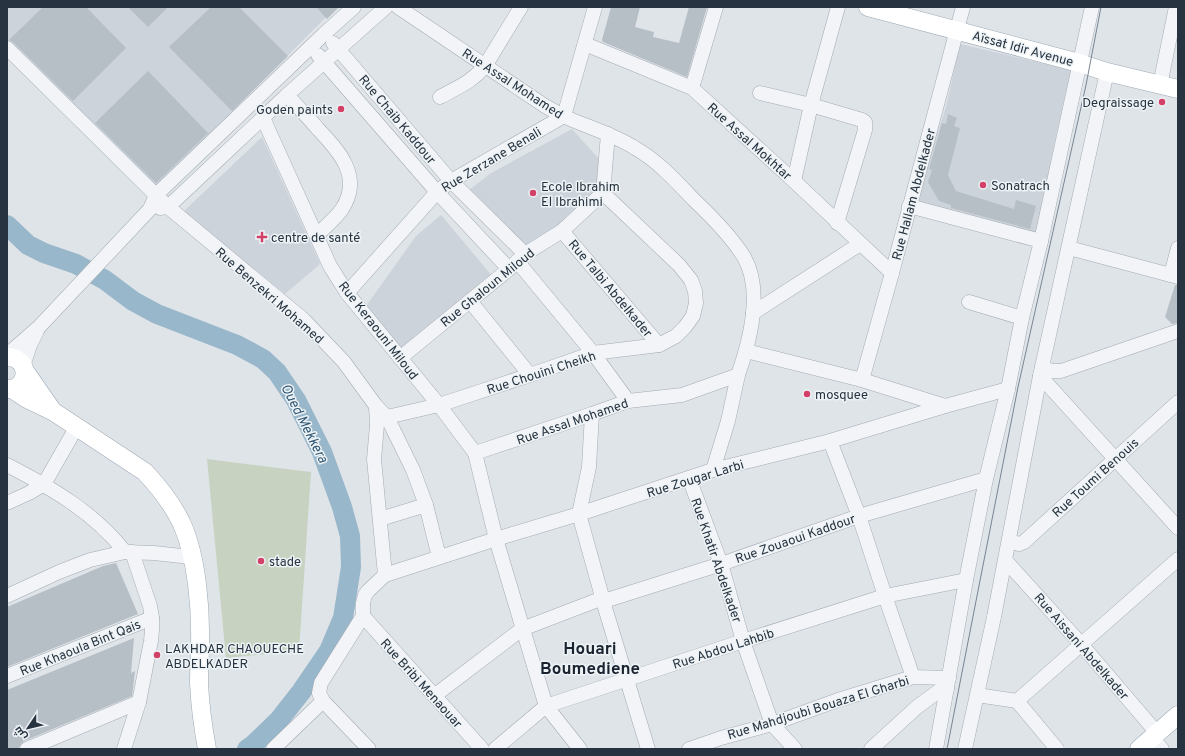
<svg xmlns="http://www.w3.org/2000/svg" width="1185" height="756" viewBox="0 0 1185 756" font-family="Overpass,Cairo,sans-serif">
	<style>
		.built { fill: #cdd3db }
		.green { fill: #c7d3c0 }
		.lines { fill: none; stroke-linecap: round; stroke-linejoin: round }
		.river { stroke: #99b7ca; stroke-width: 20 }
		.building { fill: #b6bec6 }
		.minor-casing { stroke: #a4abb3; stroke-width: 15 }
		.major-casing { stroke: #9eaab5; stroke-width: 19 }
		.minor { stroke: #f2f4f7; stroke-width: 14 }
		.major { stroke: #fff; stroke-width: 18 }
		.tram { stroke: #788593; stroke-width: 1 }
		.poi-dot { fill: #d24067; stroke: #eef3f6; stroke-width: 1.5 }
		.labels { text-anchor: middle; stroke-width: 3; stroke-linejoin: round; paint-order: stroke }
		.street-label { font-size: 13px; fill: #273340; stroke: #eef3f6 }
		.poi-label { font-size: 13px; fill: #273340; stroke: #eef3f6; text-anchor: start }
		.water-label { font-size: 14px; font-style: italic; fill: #305775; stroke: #eef3f6 }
		.district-label { font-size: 17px; font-weight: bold; fill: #1a2431; stroke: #eef3f6 }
	</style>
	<rect width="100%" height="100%" fill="#dfe4e9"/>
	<g class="built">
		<path d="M7,7H336L155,189L7,39Z"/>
		<path d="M960,44L1071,70L1055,140L1037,234L914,203L946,107Z"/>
		<path d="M572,129L598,158L599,177L594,196L523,255L469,190L491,173Z"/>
		<path d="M262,137L320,264L285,294L184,211Z"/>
		<path d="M441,215L493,277L405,358L364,309L416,236Z"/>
	</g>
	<path class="green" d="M207,459L311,472L299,651L226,658Z"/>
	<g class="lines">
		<path class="river" d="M7,225L28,245L44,253L76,264L105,280L133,301L157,314L237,345L263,359L277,372L296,400L322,452L342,507L350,536L351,567L343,618L329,651L301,692L279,720L253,745L247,749"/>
	</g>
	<g class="building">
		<path d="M43,7H86L126,48L73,101L13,42L9,40Z"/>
		<path d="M128,7H168L148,27Z"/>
		<path d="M211,7H239L288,56L232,111L169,47Z"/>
		<path d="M316,7H339L327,19Z"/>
		<path d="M611,7H640L635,27L654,32L653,37L679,43L689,7H707L687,77L603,42L602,40Z"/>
		<path d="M148,71L208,133L156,183L95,123Z"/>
		<path d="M948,114L957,118L954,126L960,128L948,175L956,191L1014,209L1016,200L1036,206L1030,229L951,208V205L939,201L928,182L932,170L929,169L942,123L946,124Z"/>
		<path d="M1175,285H1178V323L1172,324L1165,317Z"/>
		<path d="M116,563L138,614L7,667V607L103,566Z"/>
		<path d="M134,638L131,673L135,671L132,696L24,741L21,744L19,748L16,749H7V690Z"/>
	</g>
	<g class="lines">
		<defs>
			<g id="minor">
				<path d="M398,7L545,106C551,109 557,113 563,116C587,127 613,134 635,148C658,161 676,181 694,200C712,217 731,236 744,257C763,290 750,341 738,375L682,395L628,401L592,414L475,453"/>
				<path d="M333,43L451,181L525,254"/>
				<path d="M585,44L692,88L794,181L892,273"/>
				<path d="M7,48L168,207L304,320L344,362L376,406L387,417L413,470L426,505L439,557"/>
				<path d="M318,55L437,192L509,269"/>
				<path d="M1160,85L1176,7"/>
				<path d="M692,88L716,7"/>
				<path d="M760,93L811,105L862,120L865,122V130L837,223"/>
				<path d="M287,95C297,106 308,117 318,129C339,151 363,177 342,209C337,217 324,228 317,235"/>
				<path d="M440,97C458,87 472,82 485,66L521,7"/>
				<path d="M263,118L330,266L347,293L439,405L475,453L496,539L546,706L580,749"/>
				<path d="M794,181L811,105L838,7"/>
				<path d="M909,206L1041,241"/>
				<path d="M160,208L168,207L287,95L386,7"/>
				<path d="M562,231L659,345"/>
				<path d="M1069,248L1178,277"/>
				<path d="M517,261L593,353L628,401"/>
				<path d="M1171,275L1178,248"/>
				<path d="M347,293L437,192L451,181L564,116L595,7"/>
				<path d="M470,301L530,375"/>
				<path d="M969,302L1022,318"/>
				<path d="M753,313L860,244"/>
				<path d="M746,351L862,380L945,406"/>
				<path d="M7,355L39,327L150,209L156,195L324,34L354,7"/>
				<path d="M400,358L470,301L509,269L525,254L562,231L603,193L608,134"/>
				<path d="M23,366L30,345L37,331"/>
				<path d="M1042,367L1051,371H1061L1178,331"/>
				<path d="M1040,376L1178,528"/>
				<path d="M862,380L892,273L963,7"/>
				<path d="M376,406L377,425L374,459L385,575"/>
				<path d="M592,414L589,467L579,514L606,611L648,749"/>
				<path d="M387,417L439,405L530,375L593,353L659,345L676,336L685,327L693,316L696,303L695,291L691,280L679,265L603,193"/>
				<path d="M830,441L859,516L885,596L913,677"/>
				<path d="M7,465C50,487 95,513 125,552"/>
				<path d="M713,470L728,421L738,375"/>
				<path d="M689,478L721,564L743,641L772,724L795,749"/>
				<path d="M7,503L29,493L44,484L76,428"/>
				<path d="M380,519L426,505"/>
				<path d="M1009,541L1019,544L1024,542L1178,402"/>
				<path d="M1005,560L1081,644L1157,733"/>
				<path d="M7,596L59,572L90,560L125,552L154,553L191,557"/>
				<path d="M604,601L721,564L859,516L986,479"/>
				<path d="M363,616L482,749"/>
				<path d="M7,676L152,618"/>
				<path d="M977,695L1017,701L1057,749"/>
				<path d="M434,696L522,629L603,598"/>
				<path d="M1017,701L1178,559"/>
				<path d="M1152,738L1162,749"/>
				<path d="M27,749L139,702"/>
				<path d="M124,749L139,702L151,641L152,630V618L150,606L132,552"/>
				<path d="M273,749L323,701"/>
				<path d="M369,749L323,701L319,693L321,683L363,616V603L365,595L368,591L385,575L496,539L579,514L713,470L830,441L945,406L1008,389"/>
				<path d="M495,749L546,706L743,641L885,596L966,580"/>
				<path d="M689,749L721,738L772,724L838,700L913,677L949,678"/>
				<path d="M871,749L917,707L940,690L947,689"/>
				<path d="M936,749L966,580L986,479L1008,389L1022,318L1041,241L1092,7"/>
				<path d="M965,749L994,617L1040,376L1107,72"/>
			</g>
			<g id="major">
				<path d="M868,7L1079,63L1107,72L1178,89"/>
				<path d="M7,357C31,357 30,390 7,389"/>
				<path d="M25,371L52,410"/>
				<path d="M12,389L27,399L54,412L145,472C159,487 173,505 182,524C197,558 201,609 200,646C200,658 199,671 199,683C200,705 203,727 207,749"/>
				<path d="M1139,749L1178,715"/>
			</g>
		</defs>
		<use href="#minor" class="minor-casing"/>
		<use href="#major" class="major-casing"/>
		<use href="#minor" class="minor"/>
		<use href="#major" class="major"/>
		<path class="tram" d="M947,749L1018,387L1086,85L1101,7"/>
	</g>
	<g class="poi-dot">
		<circle cx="1162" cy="102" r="4"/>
		<circle cx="341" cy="109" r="4"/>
		<circle cx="983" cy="185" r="4"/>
		<circle cx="533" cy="193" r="4"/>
		<path d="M260 231h4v4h4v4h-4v4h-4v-4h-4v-4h4z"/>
		<circle cx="807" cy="394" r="4"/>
		<circle cx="261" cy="561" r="4"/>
		<circle cx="157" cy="655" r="4"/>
	</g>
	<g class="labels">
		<g class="street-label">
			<text transform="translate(1023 48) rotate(15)" y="5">Aïssat Idir Avenue</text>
			<text transform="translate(513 83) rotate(33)" y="5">Rue Assal Mohamed</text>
			<text transform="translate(398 119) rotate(50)" y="5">Rue Chaib Kaddour</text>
			<text transform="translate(750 141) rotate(42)" y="5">Rue Assal Mokhtar</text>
			<text transform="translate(491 159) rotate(-31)" y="5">Rue Zerzane Benali</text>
			<text transform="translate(913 194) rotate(-75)" y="5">Rue Hallam Abdelkader</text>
			<text transform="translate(487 287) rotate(-39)" y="5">Rue Ghaloun Miloud</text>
			<text transform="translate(611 288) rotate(50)" y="5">Rue Talbi Abdelkader</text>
			<text transform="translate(270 295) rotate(41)" y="5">Rue Benzekri Mohamed</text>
			<text transform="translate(379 330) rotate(52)" y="5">Rue Keraouni Miloud</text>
			<text transform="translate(541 372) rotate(-18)" y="5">Rue Chouini Cheikh</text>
			<text transform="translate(572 421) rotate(-19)" y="5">Rue Assal Mohamed</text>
			<text transform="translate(1095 477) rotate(-42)" y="5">Rue Toumi Benouis</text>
			<text transform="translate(695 478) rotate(-17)" y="5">Rue Zougar Larbi</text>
			<text transform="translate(795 538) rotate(-19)" y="5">Rue Zouaoui Kaddour</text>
			<text transform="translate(717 560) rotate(71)" y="5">Rue Khatir Abdelkader</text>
			<text transform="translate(1082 646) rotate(49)" y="5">Rue Aissani Abdelkader</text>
			<text transform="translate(80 647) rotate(-22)" y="5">Rue Khaoula Bint Qais</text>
			<text transform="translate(723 648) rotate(-18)" y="5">Rue Abdou Lahbib</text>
			<text transform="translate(422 683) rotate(48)" y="5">Rue Bribi Menaouar</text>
			<text transform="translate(818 707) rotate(-17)" y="5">Rue Mahdjoubi Bouaza El Gharbi</text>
		</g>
		<g class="poi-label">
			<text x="1154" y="107" text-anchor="end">Degraissage</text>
			<text x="333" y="114" text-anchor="end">Goden paints</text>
			<text x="991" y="190">Sonatrach</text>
			<text x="541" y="191">Ecole Ibrahim<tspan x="541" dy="15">El Ibrahimi</tspan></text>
			<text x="271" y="242">centre de santé</text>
			<text x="815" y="399">mosquee</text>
			<text x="269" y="566">stade</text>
			<text x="165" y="653">LAKHDAR CHAOUECHE<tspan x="165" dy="15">ABDELKADER</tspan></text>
		</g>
		<g class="water-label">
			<text transform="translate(305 423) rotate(63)" y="5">Oued Mekkera</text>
		</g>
		<g class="district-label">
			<text x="590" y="654">Houari<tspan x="590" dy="20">Boumediene</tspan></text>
		</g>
	</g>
	<rect width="1185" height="756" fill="none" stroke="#273340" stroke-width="16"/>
	<g transform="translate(28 728) rotate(235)" stroke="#eef3f6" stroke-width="3" paint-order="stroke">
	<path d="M0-3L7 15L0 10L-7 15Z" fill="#273340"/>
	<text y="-6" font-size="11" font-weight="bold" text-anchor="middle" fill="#273340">ش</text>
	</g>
</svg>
